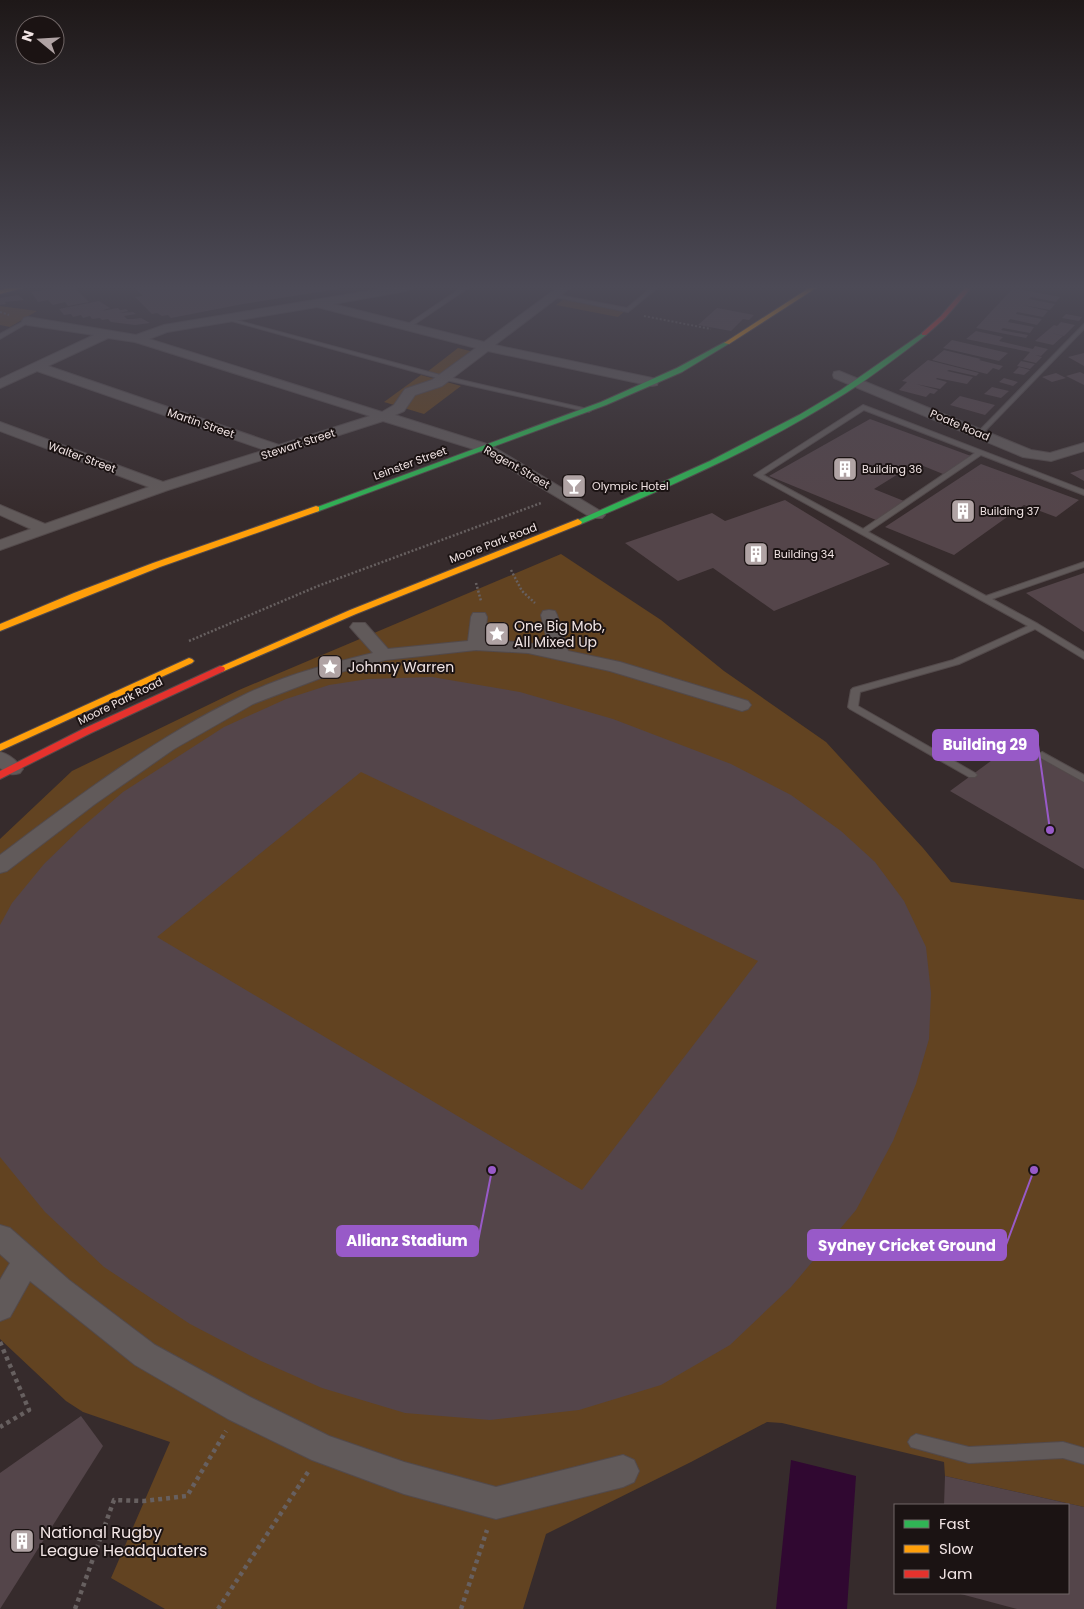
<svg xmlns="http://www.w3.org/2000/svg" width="1084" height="1609" viewBox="0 0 1084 1609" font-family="Poppins,sans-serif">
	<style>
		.green { fill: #624321 }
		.water { fill: #300831 }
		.building { fill: #54454a; fill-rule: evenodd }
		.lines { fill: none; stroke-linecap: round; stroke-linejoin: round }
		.lane-casing { stroke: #534a4b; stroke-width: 2 }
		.street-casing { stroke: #534a4b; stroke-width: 2 }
		.fast-casing { stroke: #534a4b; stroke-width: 2 }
		.slow-casing { stroke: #534a4b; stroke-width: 2 }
		.jam-casing { stroke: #534a4b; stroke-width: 2 }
		.path-far2 { stroke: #676060; stroke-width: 2; stroke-dasharray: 2 2; stroke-linecap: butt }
		.path-far1 { stroke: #676060; stroke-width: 2.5; stroke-dasharray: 2 2; stroke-linecap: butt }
		.path { stroke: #676060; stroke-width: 4.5; stroke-dasharray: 4 4; stroke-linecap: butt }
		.lane { fill: #615a5a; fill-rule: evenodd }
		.street { fill: #615a5a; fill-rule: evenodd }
		.fast { fill: #30b455; fill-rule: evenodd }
		.slow { fill: #ff9f0a; fill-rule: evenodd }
		.jam { fill: #e5322d; fill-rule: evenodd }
		.labels { text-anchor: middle; stroke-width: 4; stroke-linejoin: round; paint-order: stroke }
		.far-street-label { font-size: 11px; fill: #f1e4e4; stroke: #1b1313 }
		.far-poi-label { font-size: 11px; fill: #f1e4e4; stroke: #1b1313; text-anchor: start }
		.poi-label { font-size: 14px; fill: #f1e4e4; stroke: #1b1313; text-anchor: start }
		.near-poi-label { font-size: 16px; fill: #f1e4e4; stroke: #1b1313; text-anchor: start }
		.leader { fill: none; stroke: #985ac8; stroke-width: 2 }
		.callout-dot { fill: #985ac8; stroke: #1b1313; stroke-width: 2 }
		.callout { fill: #985ac8; stroke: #985ac8; stroke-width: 2 }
		.callout-label { font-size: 15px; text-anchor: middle; font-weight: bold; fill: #fff }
	</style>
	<rect width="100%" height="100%" fill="#362b2c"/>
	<g class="green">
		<path d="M564,299L625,311L618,317L556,305Z"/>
		<path d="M0,306L37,311L10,327L0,325Z"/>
		<path d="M458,348L474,352L442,376L427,372Z"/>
		<path d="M421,375L461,386L424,414L384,402Z"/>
		<path d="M561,554L661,620L724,671L826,742L923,848L951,882L1084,900V1507L945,1476L944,1462L782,1423L767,1422L691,1462L546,1534L523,1609H165L111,1578L170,1442L83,1412L66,1401L0,1339V839L72,771L239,690Z"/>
	</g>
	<path class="water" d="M791,1460L856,1476L847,1609H776Z"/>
	<g class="building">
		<path d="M57,288H75L89,302L68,306L65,302L53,305L48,300L38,302L31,292Z"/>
		<path d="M135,288H338V289L243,304L171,318L168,315L162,316L157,313L152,314L135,297L143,296Z"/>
		<path d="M1013,288L1060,297L1056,302L1031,297L1029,299L1055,304L1050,310L1023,305L1048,311L1043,317L1017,312L1016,314L1042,319L1037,325L1010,319L1008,322L1034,327L1030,333L1003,328L1001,330L1028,335L1026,338L976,328Z"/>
		<path d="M18,295L24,300L5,302L6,304L0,305V298Z"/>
		<path d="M99,301L110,308L101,311L118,308L120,310L126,309L128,311L119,313L133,312L136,314L124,316L127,319H133L141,318L150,323L135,325L111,322L108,319L102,320L100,318L92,319L90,316L83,318L81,315L73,317L71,314L64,315L59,309Z"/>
		<path d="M717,308L754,315L749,320L743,319L731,331L698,325Z"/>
		<path d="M1066,314L1082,317L1079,321L1062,318Z"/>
		<path d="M1061,322L1075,325L1064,336L1051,333L1063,336L1053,345L1035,341L1054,325L1057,326Z"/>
		<path d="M976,331L1003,337L999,341L1033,349L1035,346L1048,349L1041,356L1035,355L1042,357L1036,363L1023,360L1030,352L966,339Z"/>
		<path d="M952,340L1008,353L999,361L943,348Z"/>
		<path d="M944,350L981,359L979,360L1003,366L999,370L993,368L987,374L932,360Z"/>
		<path d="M1084,353V366L1068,357Z"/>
		<path d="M928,360L979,373L976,376L949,370L947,371L973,377L967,384L937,378L936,379L947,382L940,389L916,384L938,390L934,394L930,393L926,397L899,390L907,382L902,381Z"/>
		<path d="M1021,361L1035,364L1030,369L1017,366Z"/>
		<path d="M1019,367L1030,370L1024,375L1013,373Z"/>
		<path d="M1080,372L1084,374V385L1066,376Z"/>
		<path d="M1056,373L1066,378L1052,382L1042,377Z"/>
		<path d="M1004,378L1018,382L1013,386L999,382Z"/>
		<path d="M992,387L1009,391L1001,398L984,394Z"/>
		<path d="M960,396L995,405L985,415L950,405Z"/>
		<path d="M870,419L971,456L943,474L916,463L874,489L904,501L876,520L769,476Z"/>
		<path d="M981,464L1079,500L1056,517L1024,505L954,555L885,527Z"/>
		<path d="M1084,469V481L1070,473Z"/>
		<path d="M785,500L890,564L774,611L713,568L678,581L625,543L712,513L725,521Z"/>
		<path d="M1084,573V632L1026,593Z"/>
		<path d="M432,677L520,692L613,719L731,764L791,795L841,831L875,862L904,901L926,947L931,993L929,1039L916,1084L893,1141L856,1210L791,1287L730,1345L661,1385L579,1410L490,1420L405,1413L322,1388L261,1361L190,1324L104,1267L45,1212L0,1157V925L12,903L44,864L80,829L123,792L224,727L286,699L329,685L368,679ZM361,772L758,961L582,1190L157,937Z"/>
		<path d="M1014,744L1084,782V869L950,791Z"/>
		<path d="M81,1416L103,1446L0,1609V1473Z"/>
		<path d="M945,1476L1084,1507V1609H1017L957,1593H1068V1505H944Z"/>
	</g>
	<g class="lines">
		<defs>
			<g id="lane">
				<path d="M461,288H468L409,328H405V326Z"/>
				<path d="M651,288H657L628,312L550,296L553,294L627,308Z"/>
				<path d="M228,318L444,376L592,410L589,412L441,379L228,320Z"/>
				<path d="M26,320L31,321L0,339V334Z"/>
				<path d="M1084,324V329L982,434H978V432Z"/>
				<path d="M863,405L1084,490V495L981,455L868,532L986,596L1084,562V567L992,599L1038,624L1084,652V659L1035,629L959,664L860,692L858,706L975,773L977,775L975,777H969L850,709L848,707L851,690L853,688L953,660L1028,626L754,475ZM864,410L975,453L863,529L763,475Z"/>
				<path d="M1042,752L1084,775V782L1039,757L1037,755Z"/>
				<path d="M916,1434L969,1447L1063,1442L1084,1448V1464L1063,1458L969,1463L911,1447L908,1442L911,1437Z"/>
			</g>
			<g id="street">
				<path d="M386,288H412L406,291L333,304L484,342L557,288H570L495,345L657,379L658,382L657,385L652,386L488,351L442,386L415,395L404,411L395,415L490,445L602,512L605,515L602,518H592L480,451L383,421L168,490L0,550V540L31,529L0,515V505L45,524L149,487L0,431V422L163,482L265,450L37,371L0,388V379L94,335L28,325L24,324L22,321L24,318L28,317L136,335L164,325ZM317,307L476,348L432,380L405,389L394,405L382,412L149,339L167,332ZM108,338L135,342L370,416L279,445L48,366Z"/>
				<path d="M839,371L1031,450L1050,453L1084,443V451L1051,461L1023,457L834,378L833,375L834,372Z"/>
				<path d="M549,610L555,611L557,615L568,651L620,662L748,701L751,705L748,709L742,711L610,671L528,653L476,650L385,660L326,676L253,704L174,749L95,804L7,871L0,873V855C76,798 153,739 240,697C281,676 328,664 373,653L350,627L353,623H365L388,649L468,641L471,617L473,613H485L487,617L485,640L528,643L549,647L541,615L543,611Z"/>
				<path d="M0,752C9,754 17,761 23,769L20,773C11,776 7,774 0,768Z"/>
				<path d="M0,1225L10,1228L69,1280L155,1345L250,1397L329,1436L404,1462L496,1487L623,1455L634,1460L639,1471L634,1482L623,1487L496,1519L404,1494L312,1460L228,1419L135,1365L30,1281L10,1317L0,1321V1280L10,1263L0,1254Z"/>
			</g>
			<g id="fast">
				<path d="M924,332L926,333V335C900,355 874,375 846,393C763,446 672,486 581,524H575L574,522L710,461L799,415L841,390Z"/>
				<path d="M725,342L730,343L682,372L606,405L319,511L316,512L312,509L601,402L677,368Z"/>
			</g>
			<g id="slow">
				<path d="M10,288H23L0,294V290Z"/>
				<path d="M809,288H816L729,344L724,343Z"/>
				<path d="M316,506L319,507V511L160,567L0,631V624L74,593L153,563Z"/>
				<path d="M578,519L582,522L581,524L356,614L224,671L220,672L215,669L350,610Z"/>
				<path d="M189,658L192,659L194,661L192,663L0,751V744Z"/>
			</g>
			<g id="jam">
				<path d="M965,288H971L945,318L926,335H922V333L941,316Z"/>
				<path d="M220,666L224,667L225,669L224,671L91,733L0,779V771L83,729Z"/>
			</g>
		</defs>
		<use href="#lane" class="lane-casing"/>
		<use href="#street" class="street-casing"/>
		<use href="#fast" class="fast-casing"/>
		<use href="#slow" class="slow-casing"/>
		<use href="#jam" class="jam-casing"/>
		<g class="path-far2">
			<path d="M0,312L9,315"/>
			<path d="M644,316L711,329"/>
		</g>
		<g class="path-far1">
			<path d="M511,570L522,591L535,603"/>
			<path d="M476,583L481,601"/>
			<path d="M189,641L318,586L541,503"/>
		</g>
		<g class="path">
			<path d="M0,1342L29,1410L0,1427"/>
			<path d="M75,1609L114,1500L144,1501L187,1496L226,1431"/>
			<path d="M218,1609L308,1472"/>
			<path d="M461,1609L487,1530"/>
		</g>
		<use href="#lane" class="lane"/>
		<use href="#street" class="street"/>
		<use href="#fast" class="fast"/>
		<use href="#slow" class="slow"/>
		<use href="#jam" class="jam"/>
	</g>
	<linearGradient id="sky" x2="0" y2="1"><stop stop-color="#1e1818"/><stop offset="0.56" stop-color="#4c4a56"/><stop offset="1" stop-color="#4c4a56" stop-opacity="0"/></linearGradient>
	<rect width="1084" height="513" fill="url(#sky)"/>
	<defs>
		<symbol id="building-square" viewBox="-11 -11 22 22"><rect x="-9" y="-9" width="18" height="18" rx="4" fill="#b0a3a4" stroke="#1b1313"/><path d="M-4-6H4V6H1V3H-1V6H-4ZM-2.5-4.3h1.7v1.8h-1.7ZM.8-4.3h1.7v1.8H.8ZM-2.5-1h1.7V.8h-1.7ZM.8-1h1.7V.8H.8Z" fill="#fff"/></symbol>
		<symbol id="bar-square" viewBox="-11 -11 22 22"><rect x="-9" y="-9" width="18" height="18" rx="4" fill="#b0a3a4" stroke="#1b1313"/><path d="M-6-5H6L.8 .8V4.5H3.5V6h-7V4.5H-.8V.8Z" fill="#fff"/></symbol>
		<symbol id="sight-square" viewBox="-11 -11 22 22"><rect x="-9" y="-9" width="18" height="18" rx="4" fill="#b0a3a4" stroke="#1b1313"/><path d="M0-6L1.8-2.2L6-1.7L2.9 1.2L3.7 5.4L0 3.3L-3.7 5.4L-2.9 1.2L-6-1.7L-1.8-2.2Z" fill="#fff"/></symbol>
	</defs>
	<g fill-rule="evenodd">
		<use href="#building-square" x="831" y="455" width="28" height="28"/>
		<use href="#bar-square" x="560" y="472" width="28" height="28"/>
		<use href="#building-square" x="949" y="497" width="28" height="28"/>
		<use href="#building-square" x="742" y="540" width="28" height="28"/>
		<use href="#sight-square" x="483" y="620" width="28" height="28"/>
		<use href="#sight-square" x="316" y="653" width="28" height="28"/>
		<use href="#building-square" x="8" y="1527" width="28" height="28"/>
	</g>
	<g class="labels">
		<g class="far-street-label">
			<text transform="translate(201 423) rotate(19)" y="4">Martin Street</text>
			<text transform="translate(960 425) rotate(23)" y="4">Poate Road</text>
			<text transform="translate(298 444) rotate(-18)" y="4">Stewart Street</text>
			<text transform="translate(82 457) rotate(20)" y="4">Walter Street</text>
			<text transform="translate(410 463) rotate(-20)" y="4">Leinster Street</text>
			<text transform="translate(517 467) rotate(30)" y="4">Regent Street</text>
			<text transform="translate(493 543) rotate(-21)" y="4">Moore Park Road</text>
			<text transform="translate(120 701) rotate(-26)" y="4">Moore Park Road</text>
		</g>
		<g class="far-poi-label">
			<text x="862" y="473">Building 36</text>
			<text x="592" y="490">Olympic Hotel</text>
			<text x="980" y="515">Building 37</text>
			<text x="774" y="558">Building 34</text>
		</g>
		<g class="poi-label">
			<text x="514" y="631">One Big Mob,<tspan x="514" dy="16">All Mixed Up</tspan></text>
			<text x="348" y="672">Johnny Warren</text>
		</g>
		<g class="near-poi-label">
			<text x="40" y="1538">National Rugby<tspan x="40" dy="18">League Headquaters</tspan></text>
		</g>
	</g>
	<path class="leader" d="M1050 830L1038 745M492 1170L478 1241M1034 1170L1006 1245"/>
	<g class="callout-dot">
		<circle cx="1050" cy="830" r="5"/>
		<circle cx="492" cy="1170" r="5"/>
		<circle cx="1034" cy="1170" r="5"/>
	</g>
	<g class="callout">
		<rect x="933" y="730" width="105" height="30" rx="5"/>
		<rect x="337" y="1226" width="141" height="30" rx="5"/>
		<rect x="808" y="1230" width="198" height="30" rx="5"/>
	</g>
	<g class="callout-label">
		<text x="985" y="750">Building 29</text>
		<text x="407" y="1246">Allianz Stadium</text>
		<text x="907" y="1251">Sydney Cricket Ground</text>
	</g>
	<rect x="894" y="1504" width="175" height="90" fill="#1b1313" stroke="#716767"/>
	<rect x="904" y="1520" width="25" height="8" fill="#30b455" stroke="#716767"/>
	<text x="939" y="1529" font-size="15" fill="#f1e4e4">Fast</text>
	<rect x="904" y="1545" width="25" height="8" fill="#ff9f0a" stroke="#716767"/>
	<text x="939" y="1554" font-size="15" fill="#f1e4e4">Slow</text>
	<rect x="904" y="1570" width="25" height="8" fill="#e5322d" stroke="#716767"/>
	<text x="939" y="1579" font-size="15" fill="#f1e4e4">Jam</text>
	<g transform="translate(40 40) rotate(288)"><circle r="24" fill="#1b1313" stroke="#716767"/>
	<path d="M0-4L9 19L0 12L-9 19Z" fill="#b0a3a4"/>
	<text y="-8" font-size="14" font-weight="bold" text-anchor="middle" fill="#f1e4e4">N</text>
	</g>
</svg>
